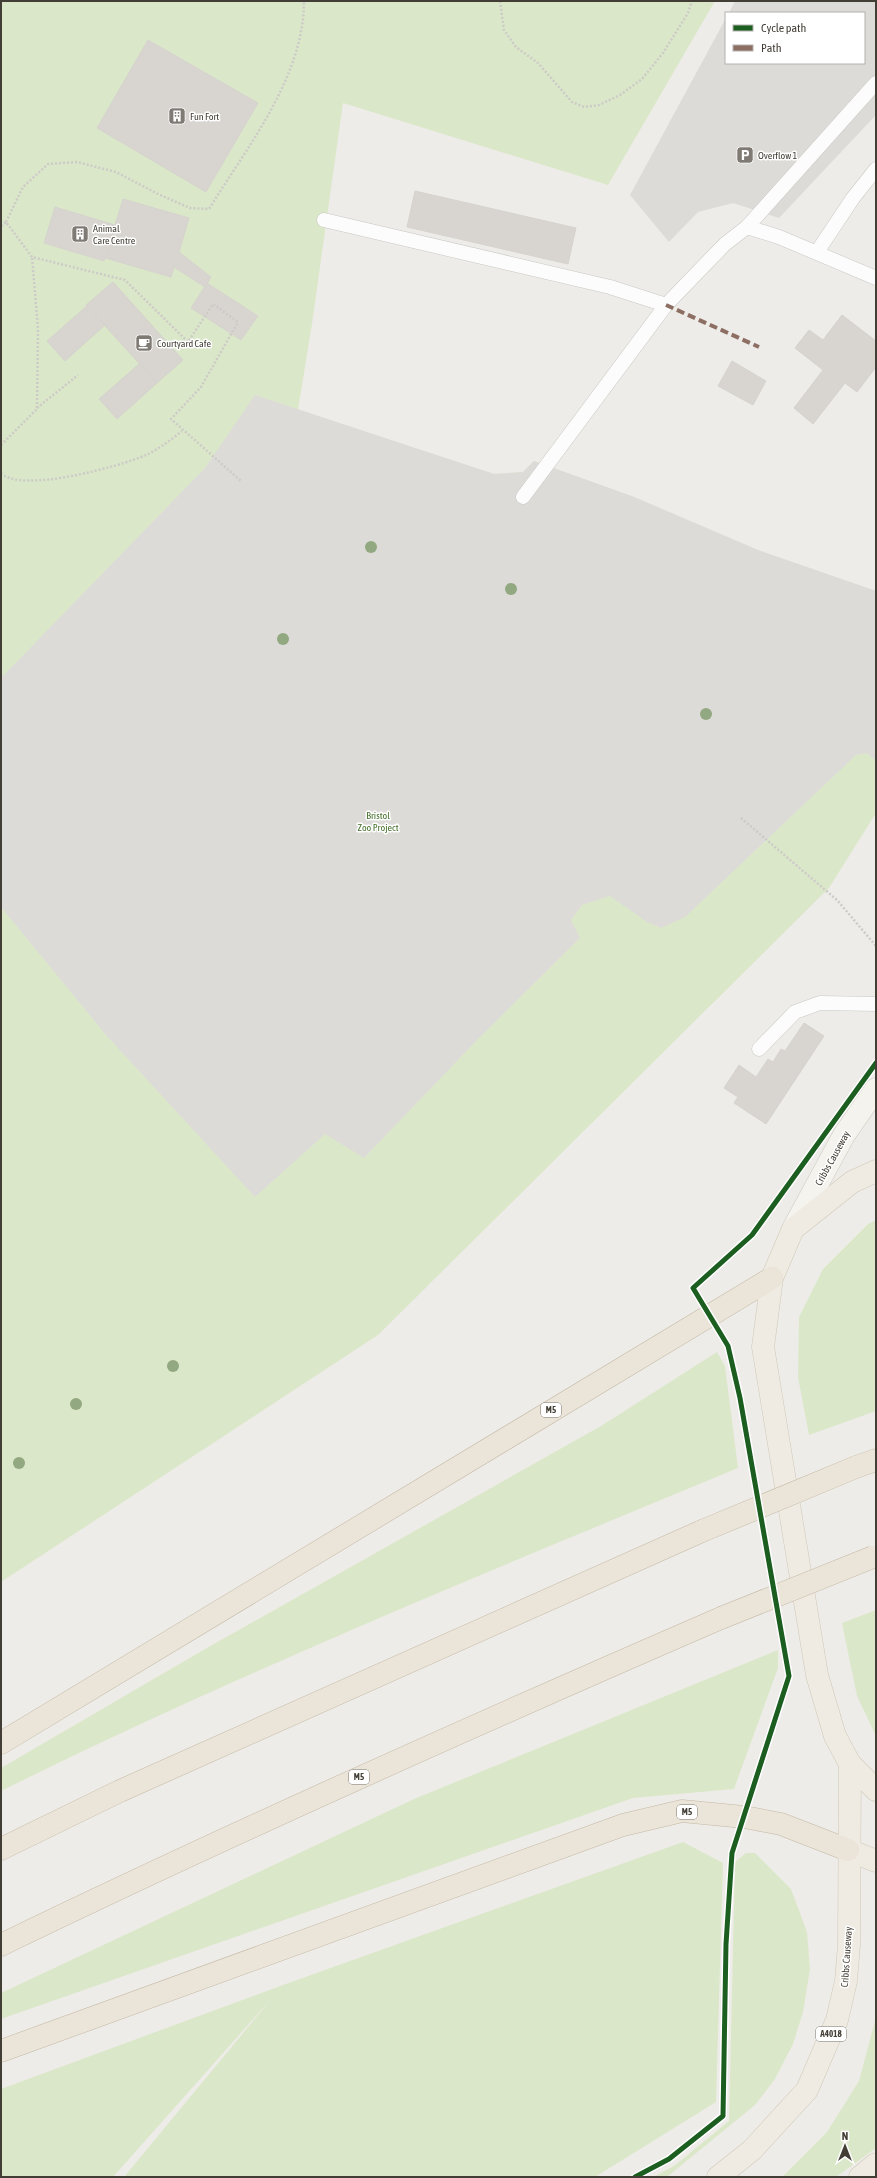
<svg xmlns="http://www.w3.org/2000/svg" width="877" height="2178" viewBox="0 0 877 2178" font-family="'Asap Condensed',sans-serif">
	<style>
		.green { fill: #dbe7c9 }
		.parking { fill: #dddbd8 }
		.building { fill: #d8d5d0; stroke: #d6d3ce }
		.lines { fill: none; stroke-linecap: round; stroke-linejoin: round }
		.service-casing { stroke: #cac8c4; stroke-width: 15 }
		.secondary-casing { stroke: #cdc9bf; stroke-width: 23 }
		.primary-casing { stroke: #cfc8b6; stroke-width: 23 }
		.motorway-casing { stroke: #c4b9a5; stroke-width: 23 }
		.path { stroke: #cccbc7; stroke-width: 2.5; stroke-dasharray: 2 2; stroke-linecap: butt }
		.service { stroke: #fcfcfc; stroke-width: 14 }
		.secondary { stroke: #f5f3ee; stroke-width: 22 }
		.primary { stroke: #efebe3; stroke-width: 22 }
		.motorway { stroke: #eae4d9; stroke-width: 22 }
		.motorway-bridge-casing { stroke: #c4b9a5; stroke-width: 23; stroke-linecap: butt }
		.motorway-bridge { stroke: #eae4d9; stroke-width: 22 }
		.quiet { stroke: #8d6e63; stroke-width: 4; stroke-dasharray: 8 4; stroke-linecap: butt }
		.cycleway-casing { stroke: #fff; stroke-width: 8 }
		.cycleway { stroke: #1b5e20; stroke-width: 5 }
		.tree { fill: #92a881 }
		.labels { text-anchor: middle; stroke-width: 3; stroke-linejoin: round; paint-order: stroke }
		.shield { fill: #fff; stroke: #7b7872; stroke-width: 1 }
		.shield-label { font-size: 9px; font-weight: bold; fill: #433e35 }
		.poi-label { font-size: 10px; fill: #433e35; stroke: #fff; text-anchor: start }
		.park-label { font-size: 10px; fill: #46712c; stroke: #fff }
		.street-label { font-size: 10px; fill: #433e35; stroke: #fff }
	</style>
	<rect width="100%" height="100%" fill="#eeece8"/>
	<g class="green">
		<path d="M1,1H715L608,185L343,103L312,324L298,410L494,474L523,472L534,461L634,497L758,550L876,591V813L829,888L378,1335L1,1582Z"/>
		<path d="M876,1220V1411L809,1435L798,1377L799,1317L823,1269L868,1224Z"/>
		<path d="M717,1352L725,1366L738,1468C490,1571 241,1672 1,1791V1768L205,1649L601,1426Z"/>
		<path d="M876,1610V1736L857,1696L842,1623Z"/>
		<path d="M778,1650V1668L734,1789L633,1798L1,2019V1993L414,1799Z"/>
		<path d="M683,1842L723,1863L716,2102L595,2177H124L272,1998L113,2177H1V2089L283,1985Z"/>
		<path d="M746,1853H755L791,1889L807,1932L810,1969L803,2012L793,2044L775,2079L755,2105L667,2177H653L674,2166L729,2121L735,1862Z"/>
		<path d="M876,2017V2148L836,2177H782L827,2132L859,2081Z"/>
	</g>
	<g class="parking">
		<path d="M735,1H876V115L779,218L733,203L698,212L669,242L630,195L726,18V63H864V13H729Z"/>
		<path d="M255,395L494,474L523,472L534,461L634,497L758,550L876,591V761L867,753L856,755L685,917L661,928L647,922L610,896L582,905L571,920L580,938L478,1039L364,1158L325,1134L255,1197L106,1035L1,907V678L205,468Z"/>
	</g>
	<g class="building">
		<path d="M148,40L258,103L206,192L97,128Z"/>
		<path d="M415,191L576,228L568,264L407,227Z"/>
		<path d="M123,199L189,218L179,252L211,277L205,287L174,267L171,277L105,258Z"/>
		<path d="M55,207L115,225L104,261L44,243Z"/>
		<path d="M113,282L183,360L157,383L86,305Z"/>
		<path d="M207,283L258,316L241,340L191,308Z"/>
		<path d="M87,306L105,325L65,361L47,341Z"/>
		<path d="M842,315L876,341V367L857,392L845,383L813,424L794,408L823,370L795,348L809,330L823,340Z"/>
		<path d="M732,361L766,381L753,405L718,386Z"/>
		<path d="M139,364L157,383L117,419L99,399Z"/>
		<path d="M804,1023L824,1036L766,1124L734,1103L738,1097L724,1088L739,1065L756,1077L768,1059L773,1062L781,1049L785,1051Z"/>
	</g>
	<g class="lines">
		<defs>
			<g id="service">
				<path d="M324,220L610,287L666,305"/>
				<path d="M747,227L876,83"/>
				<path d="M817,252L853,198L876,169"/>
				<path d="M523,497L666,305L725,244L747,227L779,237L876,278"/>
				<path d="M759,1049L795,1012L820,1003L876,1004"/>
			</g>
			<path id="secondary" d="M793,1229L844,1135L876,1089"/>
			<g id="primary">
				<path d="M876,1171L852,1182L793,1229L772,1278L763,1347L817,1675L835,1736L850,1764L876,1790"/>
				<path d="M848,1850L876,1861"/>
				<path d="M718,2177L752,2150L807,2090L837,2020L846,1981L849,1945L850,1764"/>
				<path d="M860,2177L876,2164"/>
			</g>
			<g id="motorway">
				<path d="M856,1467L876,1460"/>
				<path d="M1,1743L772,1278"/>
				<path d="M1,1849L120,1791L702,1531"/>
				<path d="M1,1945C238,1830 479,1723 721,1618"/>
				<path d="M1,2051L623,1825L682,1811L744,1817L781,1824L848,1850"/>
			</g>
		</defs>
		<use href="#service" class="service-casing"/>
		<use href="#secondary" class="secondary-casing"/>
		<use href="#primary" class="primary-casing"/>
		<use href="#motorway" class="motorway-casing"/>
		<g class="path">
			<path d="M500,1L504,30L516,47L538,63L572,102L584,107L599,105L620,95L642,79L663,53L688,13L692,1"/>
			<path d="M6,222L23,187L48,164L77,162L116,172L158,194L190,208L209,209C247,147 304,77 304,1"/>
			<path d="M1,226L6,222L32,257L125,280L188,342L213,304L238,322L201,387L171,419L241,481"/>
			<path d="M37,408L78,375"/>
			<path d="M1,445L37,409L38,329L32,257"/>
			<path d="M1,473C21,494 121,466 146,455C159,449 172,439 182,431"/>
			<path d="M741,818L837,900L876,946"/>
		</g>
		<use href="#service" class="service"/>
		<use href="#secondary" class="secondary"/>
		<use href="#primary" class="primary"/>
		<use href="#motorway" class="motorway"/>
		<defs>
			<g id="motorway-bridge">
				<path d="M702,1531L856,1467"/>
				<path d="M721,1618L873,1557"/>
			</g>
		</defs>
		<use href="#motorway-bridge" class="motorway-bridge-casing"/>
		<use href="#motorway-bridge" class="motorway-bridge"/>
		<path class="quiet" d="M666,305L759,347"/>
		<defs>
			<path id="cycleway" d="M635,2177L669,2159L723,2116L726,1944L732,1853L789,1676L740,1398L728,1346L693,1288L752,1235L876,1063"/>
		</defs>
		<use href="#cycleway" class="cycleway-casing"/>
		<use href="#cycleway" class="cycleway"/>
	</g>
	<g class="tree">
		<circle cx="371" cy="547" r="6"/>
		<circle cx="511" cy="589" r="6"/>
		<circle cx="283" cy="639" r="6"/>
		<circle cx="706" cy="714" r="6"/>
		<circle cx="173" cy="1366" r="6"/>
		<circle cx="76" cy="1404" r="6"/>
		<circle cx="19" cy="1463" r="6"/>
	</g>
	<defs>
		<symbol id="building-square" viewBox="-11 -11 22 22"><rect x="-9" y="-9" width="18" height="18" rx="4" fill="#7f7b74" stroke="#fff"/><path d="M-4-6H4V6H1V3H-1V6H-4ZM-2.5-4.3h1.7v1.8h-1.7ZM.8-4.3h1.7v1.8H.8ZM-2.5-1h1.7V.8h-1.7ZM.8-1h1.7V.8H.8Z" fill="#fff"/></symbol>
		<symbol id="parking-square" viewBox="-11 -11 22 22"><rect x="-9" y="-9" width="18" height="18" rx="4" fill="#7f7b74" stroke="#fff"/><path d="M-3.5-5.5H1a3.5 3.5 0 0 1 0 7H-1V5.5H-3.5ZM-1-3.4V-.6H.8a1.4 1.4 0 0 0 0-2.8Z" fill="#fff"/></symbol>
		<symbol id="cafe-square" viewBox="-11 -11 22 22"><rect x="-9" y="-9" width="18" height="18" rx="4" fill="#7f7b74" stroke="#fff"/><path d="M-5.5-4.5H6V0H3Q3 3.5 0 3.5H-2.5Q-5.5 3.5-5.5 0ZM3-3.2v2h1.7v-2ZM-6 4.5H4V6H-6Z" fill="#fff"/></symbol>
	</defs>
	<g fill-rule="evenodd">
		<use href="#building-square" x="167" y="106" width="20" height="20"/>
		<use href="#parking-square" x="735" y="145" width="20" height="20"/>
		<use href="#building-square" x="70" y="224" width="20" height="20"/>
		<use href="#cafe-square" x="134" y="333" width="20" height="20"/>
	</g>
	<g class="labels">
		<g class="shield">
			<rect x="541" y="1403" width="20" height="14" rx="3"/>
			<rect x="349" y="1770" width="20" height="14" rx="3"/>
			<rect x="677" y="1805" width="20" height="14" rx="3"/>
			<rect x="816" y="2027" width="30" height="14" rx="3"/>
		</g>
		<g class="shield-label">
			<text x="551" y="1413">M5</text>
			<text x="359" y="1780">M5</text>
			<text x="687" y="1815">M5</text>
			<text x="831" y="2037">A4018</text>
		</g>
		<g class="poi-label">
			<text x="190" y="120">Fun Fort</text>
			<text x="758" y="159">Overflow 1</text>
			<text x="93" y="232">Animal<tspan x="93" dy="12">Care Centre</tspan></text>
			<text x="157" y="347">Courtyard Cafe</text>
		</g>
		<g class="park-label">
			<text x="378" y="819">Bristol<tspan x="378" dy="12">Zoo Project</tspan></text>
		</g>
		<g class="street-label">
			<text transform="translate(832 1158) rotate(-61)" y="4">Cribbs Causeway</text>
			<text transform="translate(846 1957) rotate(-86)" y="4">Cribbs Causeway</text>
		</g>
	</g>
	<rect width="877" height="2178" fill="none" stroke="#433e35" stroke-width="4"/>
	<rect x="725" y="12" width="140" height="52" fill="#ffffff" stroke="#b4b2ae"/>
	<rect x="733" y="25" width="20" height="6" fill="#1b5e20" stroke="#b4b2ae"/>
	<text x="761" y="32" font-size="12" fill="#433e35">Cycle path</text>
	<rect x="733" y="45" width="20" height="6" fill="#8d6e63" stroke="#b4b2ae"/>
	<text x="761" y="52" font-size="12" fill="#433e35">Path</text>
	<g transform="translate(845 2146)" stroke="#ffffff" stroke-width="3" paint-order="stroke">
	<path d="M0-3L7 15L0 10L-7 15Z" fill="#433e35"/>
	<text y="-6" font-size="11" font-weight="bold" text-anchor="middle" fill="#433e35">N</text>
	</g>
</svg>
